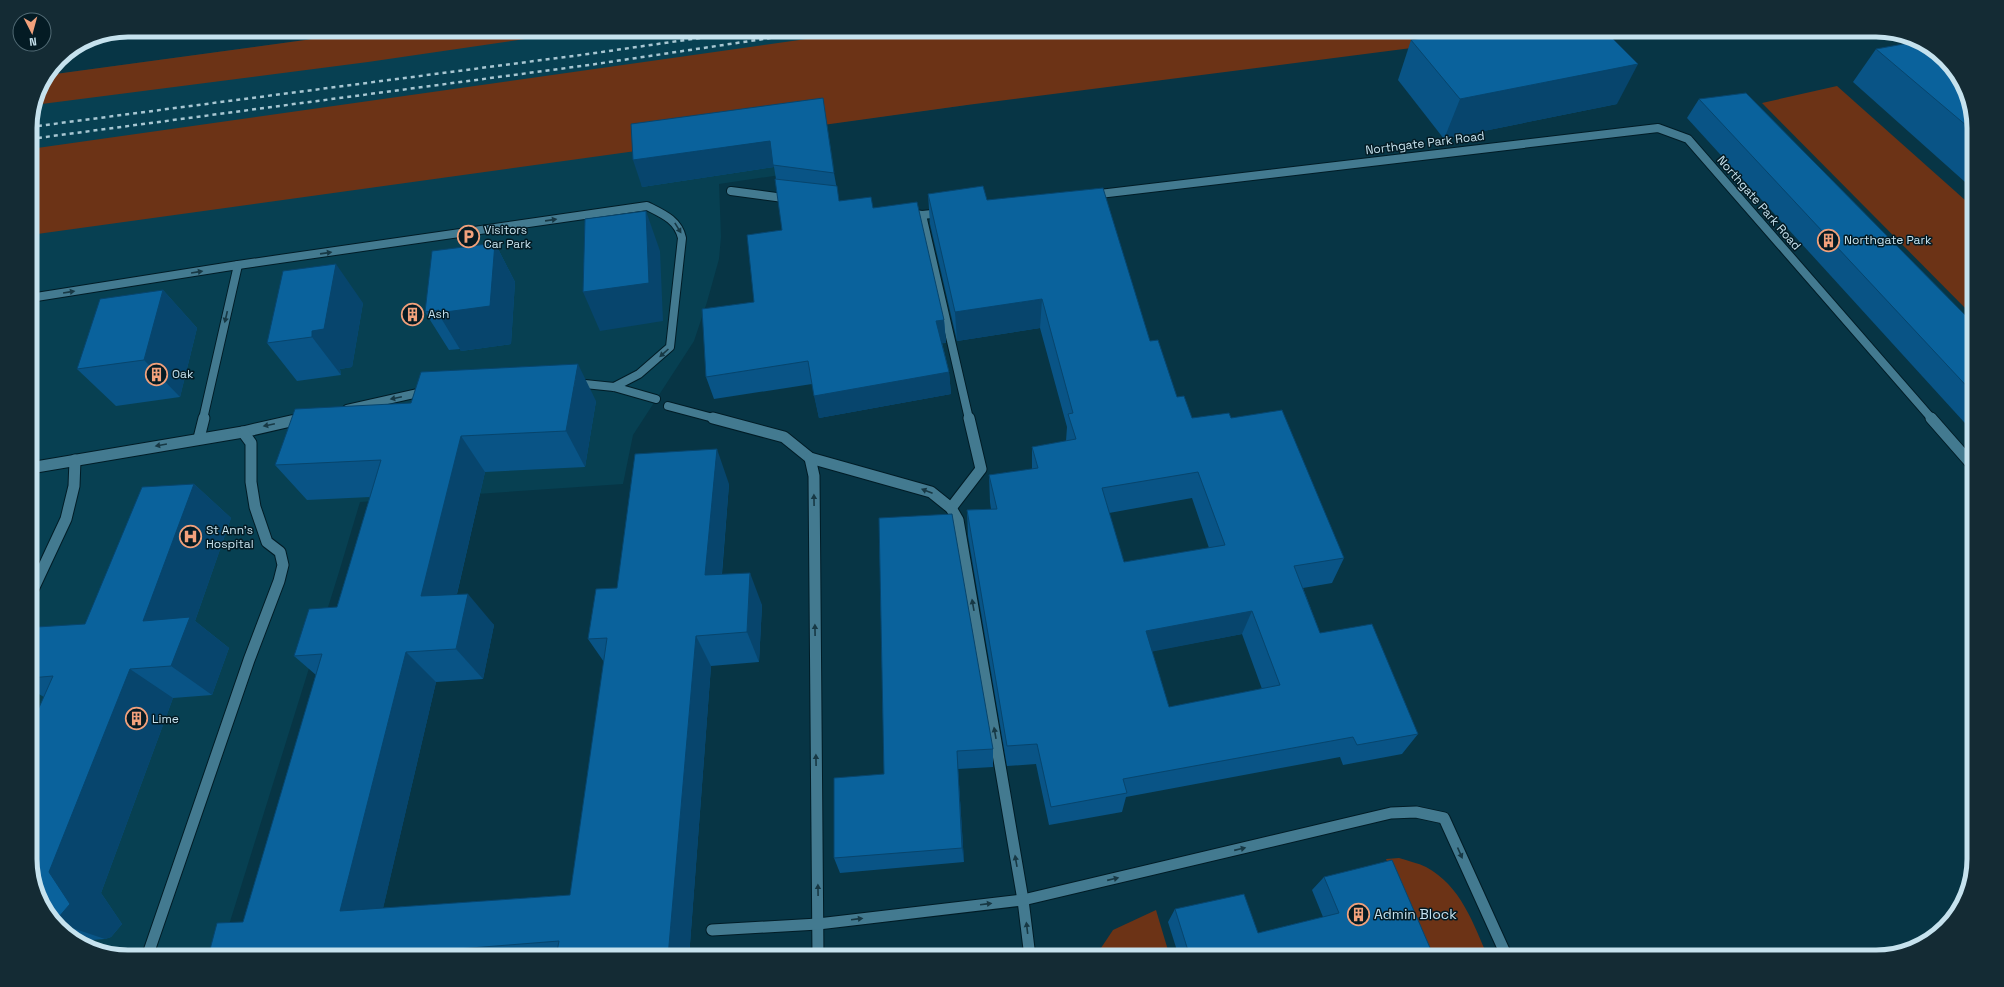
<svg xmlns="http://www.w3.org/2000/svg" width="2004" height="987" viewBox="0 0 2004 987" font-family="'Space Grotesk',sans-serif">
	<style>
		.built { fill: #074052 }
		.green { fill: #6c3316 }
		.lines { fill: none; stroke-linecap: round; stroke-linejoin: round }
		.service-far1-casing { stroke: #001c26; stroke-width: 10 }
		.service-casing { stroke: #001c26; stroke-width: 13 }
		.service-far1 { stroke: #437a90; stroke-width: 8 }
		.service { stroke: #437a90; stroke-width: 11 }
		.rail { stroke: #a7c6d2; stroke-width: 2.5; stroke-dasharray: 4 4; stroke-linecap: butt }
		.wall { fill: #095486; fill-rule: evenodd }
		.shaded-wall { fill: #07456d }
		.building { fill: #0a629c; stroke: #07456d; fill-rule: evenodd }
		.oneway { fill: #173844 }
		.labels { text-anchor: middle; stroke-width: 3; stroke-linejoin: round; paint-order: stroke }
		.street-label { font-size: 12px; fill: #c6e2ee; stroke: #041b24 }
		.poi-label { font-size: 12px; fill: #c6e2ee; stroke: #041b24; text-anchor: start }
		.near-poi-label { font-size: 14px; fill: #c6e2ee; stroke: #041b24; text-anchor: start }
		.rim { fill: none; stroke: #c6e2ee; stroke-width: 5 }
	</style>
	<rect width="100%" height="100%" fill="#073545"/>
	<path class="built" d="M378,30H1247L967,105L827,124L834,167L719,184L721,237L719,259L707,302L694,341L633,435L623,484L360,502L339,572L219,957H128L85,947L47,914L30,865V122L38,90L48,75Z"/>
	<g class="green">
		<path d="M378,30H586L368,62L34,105L38,90L48,75Z"/>
		<path d="M870,30H1552L967,105L30,235V149Z"/>
		<path d="M1837,86L1974,208V317L1762,103Z"/>
		<path d="M1399,858C1408,861 1418,863 1426,867C1461,886 1473,923 1488,957H1427L1386,859Z"/>
		<path d="M1156,910L1170,957H1095L1113,930Z"/>
	</g>
	<g class="lines">
		<defs>
			<g id="service-far1">
				<path d="M731,191L791,199"/>
				<path d="M1091,195L1658,128L1688,139L1932,419"/>
				<path d="M908,213L922,215L942,213"/>
				<path d="M922,215L969,419"/>
				<path d="M30,298L238,265L647,206C663,214 678,220 682,238L670,347L639,374L614,387"/>
				<path d="M575,383L614,387L656,399"/>
				<path d="M668,406L717,419"/>
				<path d="M347,409L427,391"/>
				<path d="M203,419L238,265"/>
				<path d="M300,419L304,418"/>
			</g>
			<g id="service">
				<path d="M713,418L784,437L810,458L931,492L951,508L958,520L1023,900L1030,957"/>
				<path d="M1931,418L1974,467"/>
				<path d="M199,438L204,418"/>
				<path d="M810,458L814,476L818,957"/>
				<path d="M30,468L243,432L304,418"/>
				<path d="M951,508L981,469L969,418"/>
				<path d="M30,596L66,519L74,486L75,460"/>
				<path d="M712,930L818,924L1023,900L1391,813L1416,812L1444,818L1507,957"/>
				<path d="M147,957L249,660L279,581L283,565L280,552L267,542L255,507L251,482V443L243,432"/>
			</g>
		</defs>
		<use href="#service-far1" class="service-far1-casing"/>
		<use href="#service" class="service-casing"/>
		<use href="#service-far1" class="service-far1"/>
		<use href="#service" class="service"/>
		<g class="rail">
			<path d="M30,127L588,54L755,30"/>
			<path d="M30,139L589,65L824,30"/>
		</g>
	</g>
	<g class="wall">
		<path d="M1411,40L1617,104L1444,139L1398,80Z"/>
		<path d="M1876,49L1974,122V190L1853,82Z"/>
		<path d="M1699,99L1974,324V433L1687,118Z"/>
		<path d="M631,124L834,173L839,201L873,208L944,320L946,343H942L949,372L951,394L819,418L812,384L714,399L706,377L754,302L782,230L776,179L774,167L642,187Z"/>
		<path d="M928,194L987,200L1150,341L1177,397L1192,418H1231L1344,558L1332,583L1303,588L1320,633L1418,734L1402,754L1343,765L1340,757L1126,797L1122,812L1049,825L1036,764L1007,766L968,536L967,510L991,509L990,502L989,475L1032,469V447L1066,441L1067,427L1040,328L957,341L930,224ZM1192,498L1209,548L1124,562L1109,513ZM1242,634L1262,689L1169,707L1152,651Z"/>
		<path d="M495,243L515,282L511,344L461,351L460,349L449,350L425,312Z"/>
		<path d="M163,290L197,328L180,397L116,406L77,369Z"/>
		<path d="M363,303L352,367L340,369L341,375L297,381L267,343Z"/>
		<path d="M596,401L585,467L485,472L457,594L494,625L483,679L436,682L383,908L570,895L604,662L588,639L617,588L729,484L722,574L762,605L759,662L711,666L689,957H208L243,922L316,675L294,656L337,607L370,497L307,500L275,465L411,403Z"/>
		<path d="M194,484L231,518L195,621L229,648L212,695L173,698L101,893L122,924L111,937L105,939L79,941L47,914L44,697L30,689V641L85,624Z"/>
		<path d="M879,518L993,749V767L958,769L964,862L840,873L834,858L884,774Z"/>
		<path d="M1324,877L1434,957H1179L1168,922L1175,909L1258,933L1323,917L1312,890Z"/>
	</g>
	<g class="shaded-wall">
		<path d="M1638,64L1617,104L1444,139L1460,99Z"/>
		<path d="M770,141L774,167L642,187L633,160Z"/>
		<path d="M646,211L660,251L663,321L600,331L583,292Z"/>
		<path d="M495,243L515,282L511,344L461,351L438,313Z"/>
		<path d="M336,264L363,303L352,367L340,369L341,375L312,337V331Z"/>
		<path d="M163,290L197,328L180,397L144,360Z"/>
		<path d="M1042,299L1040,328L957,341L955,312Z"/>
		<path d="M944,320L946,343L937,344L936,321Z"/>
		<path d="M30,352L34,356L30,367Z"/>
		<path d="M578,364L596,401L585,467L566,431Z"/>
		<path d="M949,372L951,394L819,418L814,396Z"/>
		<path d="M461,436L485,472L449,628L421,596Z"/>
		<path d="M717,449L729,484L719,607L705,575Z"/>
		<path d="M194,484L231,518L195,621L229,648L212,695L171,666L143,621Z"/>
		<path d="M750,573L762,605L759,662L747,632Z"/>
		<path d="M468,594L494,625L483,679L456,649Z"/>
		<path d="M1252,611L1242,634L1140,654L1146,631Z"/>
		<path d="M696,636L711,666L689,957H668Z"/>
		<path d="M406,652L436,682L378,930L340,911Z"/>
		<path d="M130,669L173,698L101,893L122,924L111,937L105,939L57,923L54,920L49,872Z"/>
		<path d="M957,751L958,769L964,862L962,848Z"/>
	</g>
	<g class="building">
		<path d="M1465,30H1604L1638,64L1460,99L1411,40Z"/>
		<path d="M1920,41L1958,74L1974,122V132L1876,49Z"/>
		<path d="M1746,93L1974,324V394L1699,99Z"/>
		<path d="M823,98L834,173L773,165L770,141L633,160L631,124Z"/>
		<path d="M775,179L837,186L839,201L871,197L873,208L917,202L944,320L936,321L949,372L814,396L808,361L706,377L702,309L754,302L747,235L782,230Z"/>
		<path d="M983,186L987,200L1103,188L1150,341L1158,340L1177,397L1184,396L1192,418L1229,413L1231,418L1282,410L1344,558L1294,566L1320,633L1372,624L1418,734L1357,745L1353,737L1123,779L1127,793L1051,807L1037,744L1007,746L967,510L997,509L989,475L1038,468L1032,447L1076,439L1068,414L1073,413L1042,299L955,312L928,194ZM1198,472L1225,545L1124,562L1102,488ZM1252,611L1280,685L1169,707L1146,631Z"/>
		<path d="M646,211L649,283L583,292L585,219Z"/>
		<path d="M495,243L490,306L438,313L439,310L425,312L432,251Z"/>
		<path d="M336,264L324,329L312,331V337L267,343L283,271Z"/>
		<path d="M163,290L144,360L77,369L100,299Z"/>
		<path d="M578,364L566,431L461,436L421,596L468,594L456,649L406,652L340,911L570,895L607,638L588,639L596,589L617,588L635,454L717,449L705,575L750,573L747,632L696,636L668,957H556L559,941L357,957H208L217,923L243,922L322,654L294,656L309,609L337,607L381,460L275,465L295,409L411,403L421,372Z"/>
		<path d="M194,484L143,621L190,617L171,666L130,669L49,872L70,904L58,918L54,920L47,914L30,865V728L53,676L30,678V641L37,627L85,624L142,487Z"/>
		<path d="M952,514L993,749L957,751L962,848L834,858V778L884,774L879,518Z"/>
		<path d="M1392,860L1434,957H1190L1175,909L1244,894L1258,933L1339,913L1324,877Z"/>
		<path d="M950,951V957H868Z"/>
	</g>
	<defs><path id="oneway-solid" d="M-6-.8H1V-3.2L6.5 0L1 3.2V.8H-6Z"/></defs>
	<g class="oneway">
		<use href="#oneway-solid" transform="translate(551 220) rotate(-8)"/>
		<use href="#oneway-solid" transform="translate(678 228) rotate(58)"/>
		<use href="#oneway-solid" transform="translate(326 253) rotate(-8)"/>
		<use href="#oneway-solid" transform="translate(197 272) rotate(-9)"/>
		<use href="#oneway-solid" transform="translate(69 292) rotate(-9)"/>
		<use href="#oneway-solid" transform="translate(226 317) rotate(103)"/>
		<use href="#oneway-solid" transform="translate(664 353) rotate(138)"/>
		<use href="#oneway-solid" transform="translate(396 398) rotate(168)"/>
		<use href="#oneway-solid" transform="translate(269 425) rotate(168)"/>
		<use href="#oneway-solid" transform="translate(161 445) rotate(170)"/>
		<use href="#oneway-solid" transform="translate(927 491) rotate(-159)"/>
		<use href="#oneway-solid" transform="translate(814 500) rotate(-91)"/>
		<use href="#oneway-solid" transform="translate(973 605) rotate(-100)"/>
		<use href="#oneway-solid" transform="translate(815 630) rotate(-91)"/>
		<use href="#oneway-solid" transform="translate(995 733) rotate(-100)"/>
		<use href="#oneway-solid" transform="translate(816 760) rotate(-91)"/>
		<use href="#oneway-solid" transform="translate(1240 849) rotate(-13)"/>
		<use href="#oneway-solid" transform="translate(1460 853) rotate(66)"/>
		<use href="#oneway-solid" transform="translate(1016 861) rotate(-100)"/>
		<use href="#oneway-solid" transform="translate(1113 879) rotate(-13)"/>
		<use href="#oneway-solid" transform="translate(818 890) rotate(-91)"/>
		<use href="#oneway-solid" transform="translate(986 904) rotate(-7)"/>
		<use href="#oneway-solid" transform="translate(857 919) rotate(-7)"/>
		<use href="#oneway-solid" transform="translate(1027 928) rotate(-97)"/>
	</g>
	<defs>
		<symbol id="parking-ring" viewBox="-11 -11 22 22"><circle r="9.5" fill="#041b24" stroke="#f1a17c" stroke-width="1.5"/><path d="M-3.5-5.5H1a3.5 3.5 0 0 1 0 7H-1V5.5H-3.5ZM-1-3.4V-.6H.8a1.4 1.4 0 0 0 0-2.8Z" fill="#f1a17c"/></symbol>
		<symbol id="building-ring" viewBox="-11 -11 22 22"><circle r="9.5" fill="#041b24" stroke="#f1a17c" stroke-width="1.5"/><path d="M-4-6H4V6H1V3H-1V6H-4ZM-2.5-4.3h1.7v1.8h-1.7ZM.8-4.3h1.7v1.8H.8ZM-2.5-1h1.7V.8h-1.7ZM.8-1h1.7V.8H.8Z" fill="#f1a17c"/></symbol>
		<symbol id="hospital-ring" viewBox="-11 -11 22 22"><circle r="9.5" fill="#041b24" stroke="#f1a17c" stroke-width="1.5"/><path d="M-5-5h3v3.5h4V-5h3V5h-3V1.5h-4V5h-3Z" fill="#f1a17c"/></symbol>
	</defs>
	<g fill-rule="evenodd">
		<use href="#parking-ring" x="456" y="224" width="25" height="25"/>
		<use href="#building-ring" x="1816" y="228" width="25" height="25"/>
		<use href="#building-ring" x="400" y="302" width="25" height="25"/>
		<use href="#building-ring" x="144" y="362" width="25" height="25"/>
		<use href="#hospital-ring" x="178" y="524" width="25" height="25"/>
		<use href="#building-ring" x="124" y="706" width="25" height="25"/>
		<use href="#building-ring" x="1346" y="902" width="25" height="25"/>
	</g>
	<g class="labels">
		<g class="street-label">
			<text transform="translate(1425 143) rotate(-7)" y="4">Northgate Park Road</text>
			<text transform="translate(1759 203) rotate(49)" y="4">Northgate Park Road</text>
		</g>
		<g class="poi-label">
			<text x="484" y="234">Visitors<tspan x="484" dy="14">Car Park</tspan></text>
			<text x="1844" y="244">Northgate Park</text>
			<text x="428" y="318">Ash</text>
			<text x="172" y="378">Oak</text>
			<text x="206" y="534">St Ann's<tspan x="206" dy="14">Hospital</tspan></text>
			<text x="152" y="723">Lime</text>
		</g>
		<g class="near-poi-label">
			<text x="1374" y="919">Admin Block</text>
		</g>
	</g>
	<path d="M0 0H2004V987H0ZM128 37H1876A91 91 0 0 1 1967 128V859A91 91 0 0 1 1876 950H128A91 91 0 0 1 37 859V128A91 91 0 0 1 128 37Z" fill="#142b34" fill-rule="evenodd"/>
	<path class="rim" d="M128 37H1876A91 91 0 0 1 1967 128V859A91 91 0 0 1 1876 950H128A91 91 0 0 1 37 859V128A91 91 0 0 1 128 37Z"/>
	<g transform="translate(32 32) rotate(174)"><circle r="19" fill="#041b24" stroke="#526b75"/>
	<path d="M0-3L7 15L0 10L-7 15Z" fill="#f1a17c"/>
	<text y="-6" font-size="11" font-weight="bold" text-anchor="middle" fill="#c6e2ee">N</text>
	</g>
</svg>
